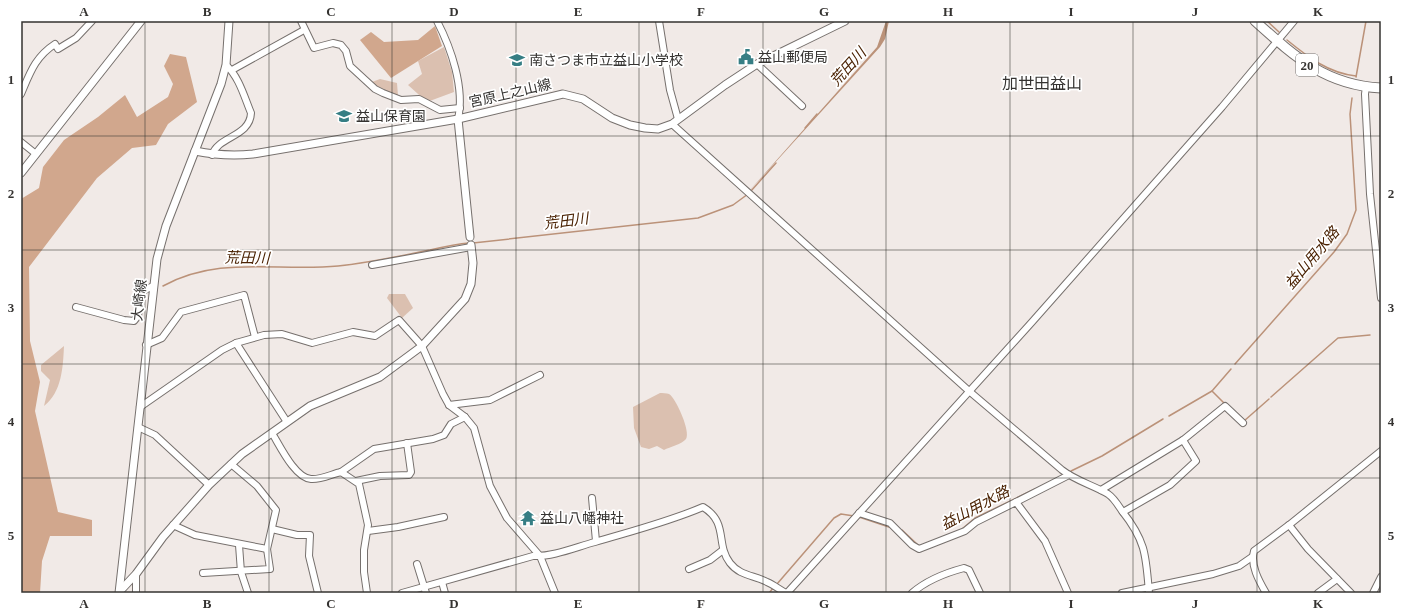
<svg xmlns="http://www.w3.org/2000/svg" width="1402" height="614" viewBox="0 0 1402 614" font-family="'Times New Roman','Noto Sans JP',serif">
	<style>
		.green { fill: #dbc0b0 }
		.forest { fill: #d1a78d }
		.water { fill: #bb9279 }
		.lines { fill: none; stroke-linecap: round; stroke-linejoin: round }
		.stream { stroke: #bb9279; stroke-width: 1.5 }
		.minor-casing { stroke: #76706d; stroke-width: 8 }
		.tertiary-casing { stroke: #76706d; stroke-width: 9 }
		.primary-casing { stroke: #76706d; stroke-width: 11 }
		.minor { stroke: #fff; stroke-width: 6 }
		.tertiary { stroke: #fff; stroke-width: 7 }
		.primary { stroke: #fff; stroke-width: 9 }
		.grid { fill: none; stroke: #353331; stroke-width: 1; stroke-opacity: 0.55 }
		.labels { text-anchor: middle; stroke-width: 3.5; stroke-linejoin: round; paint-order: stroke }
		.shield { fill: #fff; stroke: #72706f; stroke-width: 1 }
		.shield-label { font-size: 13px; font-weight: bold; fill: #353331 }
		.poi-label { font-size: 14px; fill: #353331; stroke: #fff; text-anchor: start }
		.street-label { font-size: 14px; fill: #353331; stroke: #fff }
		.water-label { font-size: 15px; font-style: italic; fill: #4b2304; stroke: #fff }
		.quarter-label { font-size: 16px; fill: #353331; stroke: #fff }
		.neatline { fill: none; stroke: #353331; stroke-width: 1.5 }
		.grid-label { font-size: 13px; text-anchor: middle; font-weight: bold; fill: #353331 }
	</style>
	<rect width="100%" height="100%" fill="#f1eae7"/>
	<g class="green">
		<path d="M444,47L452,72L454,92L427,102L408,85L422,74L418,61Z"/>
		<path d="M380,79L397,83L398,96L377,88L372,82Z"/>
		<path d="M389,294H405L413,308L402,318L387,298Z"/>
		<path d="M64,346C63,367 62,392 44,406L50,380L41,371V365Z"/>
		<path d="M660,393C662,393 667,393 669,394C676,398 691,432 686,439C682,444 670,447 664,450L657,446L649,449L641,447L634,428L633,407Z"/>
	</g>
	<g class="forest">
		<path d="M435,26L442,46L391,78L360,40L371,32L384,42L418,40Z"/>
		<path d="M170,54L186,57L197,102L168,124L156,145L132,148L97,178L29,267L30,341L40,382L35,411L58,512L92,520V536H50L42,561L40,593H21V199L39,188L43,167L64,140L98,117L125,95L137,117L168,97L173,84L164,66Z"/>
	</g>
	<path class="water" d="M886,21H889L885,39L880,47L741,200L877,47Z"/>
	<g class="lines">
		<g class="stream">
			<path d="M1267,21L1279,32"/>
			<path d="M1287,40C1308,57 1328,73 1356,76"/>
			<path d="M1356,77L1366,21"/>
			<path d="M805,128L817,114"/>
			<path d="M751,191L776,163"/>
			<path d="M473,243L698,218L733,205L748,194"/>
			<path d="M163,286C219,255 277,272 338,266C369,263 400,256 430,250C443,247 456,244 469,243"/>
			<path d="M1235,364L1334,252L1347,234L1356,210L1350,114L1352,98"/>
			<path d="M1212,391L1225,404"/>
			<path d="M1271,397L1338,338L1370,335"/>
			<path d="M1169,416L1212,391L1231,369"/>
			<path d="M1244,421L1269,399"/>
			<path d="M1071,471L1102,456L1163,419"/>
			<path d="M859,517L889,527"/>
			<path d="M962,529L975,518L1035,489"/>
			<path d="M902,530L918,545"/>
			<path d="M777,584L834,518L841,514L854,516"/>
			<path d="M769,593L774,587"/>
		</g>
		<defs>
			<g id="minor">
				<path d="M301,21L314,48L333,43L341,45L346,51L350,66L375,89L383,93L401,100L419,99L440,110L460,108"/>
				<path d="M437,21C451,48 465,88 458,119"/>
				<path d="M659,21L670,90L678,119"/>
				<path d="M757,64L802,106"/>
				<path d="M232,70L304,30"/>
				<path d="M1366,87L1365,94L1370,194L1381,298"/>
				<path d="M21,94C30,73 35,57 55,44L58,49L76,38L92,21"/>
				<path d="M672,124L969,391L1062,470C1076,481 1093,485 1108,494C1114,498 1118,505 1122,511C1146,541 1146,556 1149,593"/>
				<path d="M21,142L36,154"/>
				<path d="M212,155C218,136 250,137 251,113C244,96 239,77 226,65"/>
				<path d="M372,265L471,247"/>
				<path d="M76,307L124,320L134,321L138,316L141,292L153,286"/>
				<path d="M236,343L287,422"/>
				<path d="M146,345L162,338L181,312L244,295L255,337"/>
				<path d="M449,405L490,400L540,375"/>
				<path d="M140,407L222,350L236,343L264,335L282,334L312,343L353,332L375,336L399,320L422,346L443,394L449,405L465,417L474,428L490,486L507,518L540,556L555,593"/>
				<path d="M138,427L155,435L209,485"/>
				<path d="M272,433C280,446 295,478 311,479C320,480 332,474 341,472L359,484L368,525L364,550V572L367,593"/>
				<path d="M341,472L374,449L433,439L444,435L451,424L465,417"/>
				<path d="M356,481L380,476L409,475L411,472L407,443"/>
				<path d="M1101,490L1183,440L1225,406L1243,423"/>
				<path d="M592,498L596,541"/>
				<path d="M1016,502L1069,475"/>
				<path d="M1123,512L1170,485L1196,461L1183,440"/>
				<path d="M859,513L890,523L912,545L919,549L965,531L976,522L1016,502L1045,541L1068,593"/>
				<path d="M173,525L195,535L267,549L276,510L257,486L231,464"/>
				<path d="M1289,525L1308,549L1351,593"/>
				<path d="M272,529L297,535H310L309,556L318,593"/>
				<path d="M368,531L398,527L444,517"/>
				<path d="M239,545L241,572L248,593"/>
				<path d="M417,564L426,593"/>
				<path d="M689,569L710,560L723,550"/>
				<path d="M203,573L270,569L267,549"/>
				<path d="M442,582L445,593"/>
				<path d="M136,593V574"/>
				<path d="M402,593L533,556C553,557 576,547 595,542C632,531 668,522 703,507C729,523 715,543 730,563C740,576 754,575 767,582C774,585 780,590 786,593"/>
				<path d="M787,593L1032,322L1222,107L1294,21"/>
				<path d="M912,593C927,580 945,573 964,568L969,570L980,593"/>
				<path d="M1122,593L1213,574L1239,566L1252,557"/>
				<path d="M1266,593C1259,581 1250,565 1254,551L1289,525L1381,451"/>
				<path d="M1318,593L1337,579"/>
				<path d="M1373,593L1381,577"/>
			</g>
			<g id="tertiary">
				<path d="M458,119L470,237"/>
				<path d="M195,151C215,155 233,156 253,154L458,119L563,94L583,99L612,118L630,125L645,128L658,129L672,124L725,85L757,64L845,21"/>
				<path d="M21,173L141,21"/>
				<path d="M120,591L136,574L163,537L209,485L242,454L310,406L380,377L422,346L465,299L471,284L473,263L471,245"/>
				<path d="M119,593L157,259L166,226L221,84L226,65L229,21"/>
			</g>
			<path id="primary" d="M1255,21C1294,56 1325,85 1381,88"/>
		</defs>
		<use href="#minor" class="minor-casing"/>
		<use href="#tertiary" class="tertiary-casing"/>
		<use href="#primary" class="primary-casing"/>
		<use href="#minor" class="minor"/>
		<use href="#tertiary" class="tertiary"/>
		<use href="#primary" class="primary"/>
	</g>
	<path class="grid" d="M145,21V593M269,21V593M392,21V593M516,21V593M639,21V593M763,21V593M886,21V593M1010,21V593M1133,21V593M1257,21V593M21,136H1381M21,250H1381M21,364H1381M21,478H1381"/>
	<defs>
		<symbol id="civic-bare" viewBox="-9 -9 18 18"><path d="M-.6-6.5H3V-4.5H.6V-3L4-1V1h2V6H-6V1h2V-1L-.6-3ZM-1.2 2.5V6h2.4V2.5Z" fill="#367e84" stroke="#fff" stroke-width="2.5" paint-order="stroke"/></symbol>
		<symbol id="school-bare" viewBox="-9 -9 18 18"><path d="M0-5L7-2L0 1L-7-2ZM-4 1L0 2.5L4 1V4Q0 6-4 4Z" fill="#367e84" stroke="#fff" stroke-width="2.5" paint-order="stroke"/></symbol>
		<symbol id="temple-bare" viewBox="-9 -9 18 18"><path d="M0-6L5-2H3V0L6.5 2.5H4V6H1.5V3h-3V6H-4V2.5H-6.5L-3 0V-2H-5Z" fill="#367e84" stroke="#fff" stroke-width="2.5" paint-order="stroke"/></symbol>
	</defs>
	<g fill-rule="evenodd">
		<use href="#civic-bare" x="735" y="46" width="22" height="22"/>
		<use href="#school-bare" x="506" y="49" width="22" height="22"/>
		<use href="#school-bare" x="333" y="105" width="22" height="22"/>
		<use href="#temple-bare" x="517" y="507" width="22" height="22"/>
	</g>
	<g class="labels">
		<rect class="shield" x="1296" y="54" width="22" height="22" rx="3"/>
		<g class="shield-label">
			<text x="1307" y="70">20</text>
		</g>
		<g class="poi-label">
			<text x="758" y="62">益山郵便局</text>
			<text x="529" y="65">南さつま市立益山小学校</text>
			<text x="356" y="121">益山保育園</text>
			<text x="540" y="523">益山八幡神社</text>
		</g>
		<g class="street-label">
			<text transform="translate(510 93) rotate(-13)" y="5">宮原上之山線</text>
			<text transform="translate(139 300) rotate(-83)" y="5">大崎線</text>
		</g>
		<g class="water-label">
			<text transform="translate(848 67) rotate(-48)" y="5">荒田川</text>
			<text transform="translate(566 221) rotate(-7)" y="5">荒田川</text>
			<text transform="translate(247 258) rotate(1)" y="5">荒田川</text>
			<text transform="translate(1312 258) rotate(-50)" y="5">益山用水路</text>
			<text transform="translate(975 508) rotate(-28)" y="5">益山用水路</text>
		</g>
		<g class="quarter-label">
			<text x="1042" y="89">加世田益山</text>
		</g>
	</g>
	<rect width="1402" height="614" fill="none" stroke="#ffffff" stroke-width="44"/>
	<rect x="22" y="22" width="1358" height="570" class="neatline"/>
	<g class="grid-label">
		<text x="84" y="16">A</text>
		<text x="207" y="16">B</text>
		<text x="331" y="16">C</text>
		<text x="454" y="16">D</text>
		<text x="578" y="16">E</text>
		<text x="701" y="16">F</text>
		<text x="824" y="16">G</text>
		<text x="948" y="16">H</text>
		<text x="1071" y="16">I</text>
		<text x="1195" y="16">J</text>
		<text x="1318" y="16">K</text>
		<text x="11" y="84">1</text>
		<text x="1391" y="84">1</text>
		<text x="11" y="198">2</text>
		<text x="1391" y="198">2</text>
		<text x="11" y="312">3</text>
		<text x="1391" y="312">3</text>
		<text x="11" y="426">4</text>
		<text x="1391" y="426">4</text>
		<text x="11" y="540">5</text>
		<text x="1391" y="540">5</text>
		<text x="84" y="608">A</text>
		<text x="207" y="608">B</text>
		<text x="331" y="608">C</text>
		<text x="454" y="608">D</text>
		<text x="578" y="608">E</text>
		<text x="701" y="608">F</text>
		<text x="824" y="608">G</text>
		<text x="948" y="608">H</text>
		<text x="1071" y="608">I</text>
		<text x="1195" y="608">J</text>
		<text x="1318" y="608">K</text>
	</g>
</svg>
